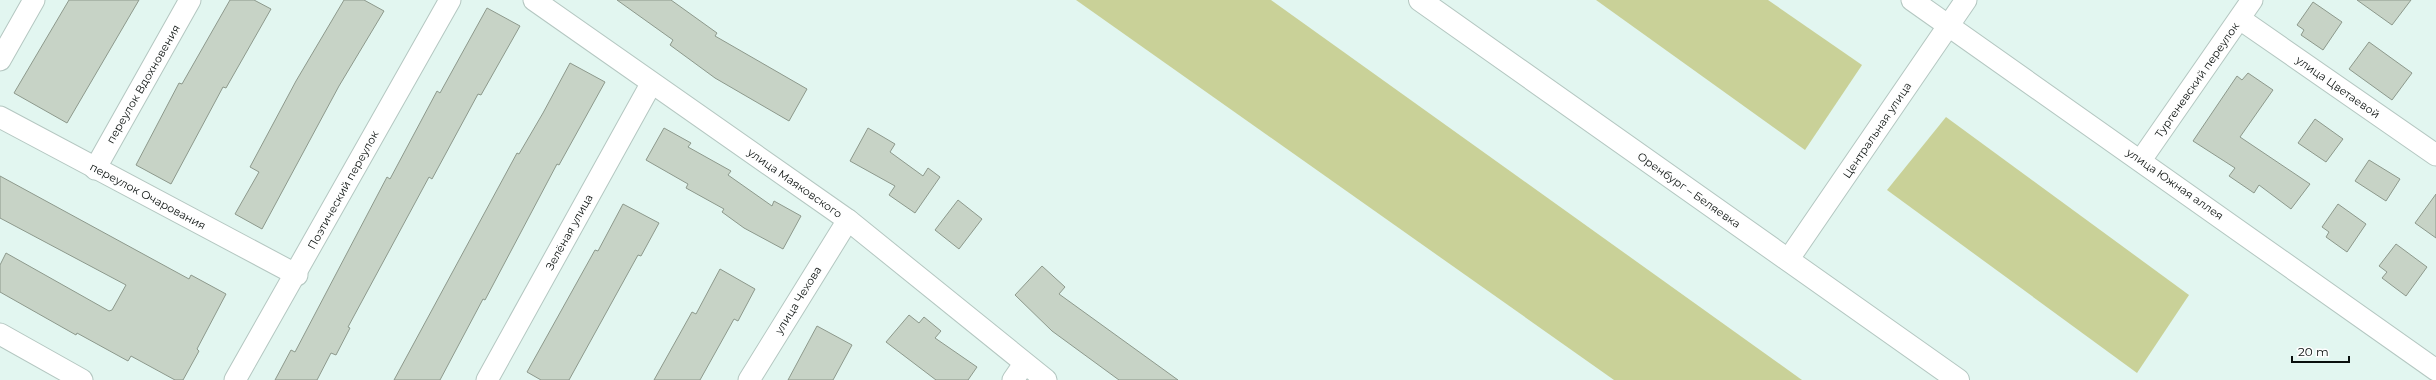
<svg xmlns="http://www.w3.org/2000/svg" width="2436" height="380" viewBox="0 0 2436 380" font-family="Montserrat,sans-serif">
	<style>
		.green { fill: #c9d198 }
		.building { fill: #c7d3c6; stroke: #8d998c }
		.lines { fill: none; stroke-linecap: round; stroke-linejoin: round }
		.minor-casing { stroke: #b4c7c1; stroke-width: 23 }
		.secondary-casing { stroke: #b4c7c1; stroke-width: 24 }
		.minor { stroke: #fff; stroke-width: 21 }
		.secondary { stroke: #fff; stroke-width: 22 }
		.labels { text-anchor: middle; stroke-width: 3; stroke-linejoin: round; paint-order: stroke }
		.street-label { font-size: 11px; fill: #0a100e; stroke: #fefefe }
	</style>
	<rect width="100%" height="100%" fill="#e2f6f0"/>
	<g class="green">
		<path d="M1076,0H1271L1802,380H1614Z"/>
		<path d="M1596,0H1768L1862,65L1805,150Z"/>
		<path d="M1946,117L2189,295L2137,373L1887,190Z"/>
	</g>
	<g class="building">
		<path d="M69,0H139L67,123L14,93Z"/>
		<path d="M230,0H254L271,9L226,88L223,87L171,184L136,165L179,83L182,84Z"/>
		<path d="M344,0H364L384,11L339,86L262,229L235,214L259,172L250,167L296,81Z"/>
		<path d="M617,0H671L717,33L715,36L807,89L789,121L715,78L670,45L673,40Z"/>
		<path d="M2357,0H2411L2392,25Z"/>
		<path d="M2313,2L2342,22L2323,50L2301,35L2304,30L2297,25Z"/>
		<path d="M487,8L520,26L481,95L478,94L432,179L429,177L348,327L350,328L336,355L331,353L317,380H275L291,350L295,352L387,177L390,179L437,91L440,93Z"/>
		<path d="M2369,42L2412,73L2392,100L2349,69Z"/>
		<path d="M570,63L605,82L559,165L557,164L485,300L483,299L440,380H394L517,153L519,154L543,113Z"/>
		<path d="M2248,73L2273,90L2240,137L2310,184L2291,209L2259,185L2254,193L2229,176L2235,168L2193,141L2237,76L2242,80Z"/>
		<path d="M2315,119L2343,139L2326,162L2298,143Z"/>
		<path d="M664,128L691,143L688,147L731,171L728,175L772,206L774,201L801,216L783,249L744,228L722,212L724,209L686,188L688,184L646,160Z"/>
		<path d="M868,128L895,144L890,152L923,176L928,168L940,177L915,213L889,195L895,186L850,161Z"/>
		<path d="M2369,160L2400,179L2386,201L2355,181Z"/>
		<path d="M0,176L189,279L191,275L226,294L197,349L199,351L183,380H175L131,356L128,361L77,333L76,335L0,292V265L6,253L109,311L112,310L126,285L0,218Z"/>
		<path d="M2436,194V238L2415,223Z"/>
		<path d="M958,200L982,219L959,249L935,230Z"/>
		<path d="M623,204L659,223L641,256L638,255L569,380H541L527,372L595,250L598,251Z"/>
		<path d="M2338,204L2366,224L2347,252L2326,237L2329,232L2322,227Z"/>
		<path d="M2396,244L2427,267L2406,296L2382,278L2387,272L2379,266Z"/>
		<path d="M1042,266L1065,287L1059,294L1178,380H1119L1052,331L1015,295Z"/>
		<path d="M720,269L755,289L738,321L734,319L700,380H654L692,312L696,314Z"/>
		<path d="M909,315L919,323L924,317L941,331L935,338L977,367L968,380H936L886,342Z"/>
		<path d="M817,326L852,345L833,380H788Z"/>
	</g>
	<g class="lines">
		<defs>
			<g id="minor">
				<path d="M534,0L848,220L1046,380"/>
				<path d="M1912,0L2436,370"/>
				<path d="M2240,19L2436,155"/>
				<path d="M0,60L34,0"/>
				<path d="M0,117L297,275"/>
				<path d="M2141,160L2252,0"/>
				<path d="M95,169L190,0"/>
				<path d="M1788,260L1966,0"/>
				<path d="M0,334L82,380"/>
				<path d="M235,380L450,0"/>
				<path d="M487,380L651,84"/>
				<path d="M749,380L848,220"/>
				<path d="M1013,380L1024,364"/>
			</g>
			<path id="secondary" d="M1420,0L1958,380"/>
		</defs>
		<use href="#minor" class="minor-casing"/>
		<use href="#secondary" class="secondary-casing"/>
		<use href="#minor" class="minor"/>
		<use href="#secondary" class="secondary"/>
	</g>
	<g class="labels">
		<g class="street-label">
			<text transform="translate(2197 80) rotate(-55)" y="4">Тургеневский переулок</text>
			<text transform="translate(143 84) rotate(-60)" y="4">переулок Вдохновения</text>
			<text transform="translate(2338 87) rotate(35)" y="4">улица Цветаевой</text>
			<text transform="translate(1877 130) rotate(-56)" y="4">Центральная улица</text>
			<text transform="translate(795 183) rotate(35)" y="4">улица Маяковского</text>
			<text transform="translate(2175 184) rotate(35)" y="4">улица Южная аллея</text>
			<text transform="translate(343 190) rotate(-61)" y="4">Поэтический переулок</text>
			<text transform="translate(1689 190) rotate(35)" y="4">Оренбург – Беляевка</text>
			<text transform="translate(148 196) rotate(28)" y="4">переулок Очарования</text>
			<text transform="translate(569 232) rotate(-61)" y="4">Зелёная улица</text>
			<text transform="translate(798 300) rotate(-58)" y="4">улица Чехова</text>
		</g>
	</g>
	<path d="M2292 356v6h57v-6" fill="none" stroke="#0a100e" stroke-width="2"/>
	<text x="2298" y="356" font-size="12" fill="#0a100e" stroke="#fefefe" stroke-width="3" paint-order="stroke">20 m</text>
</svg>
